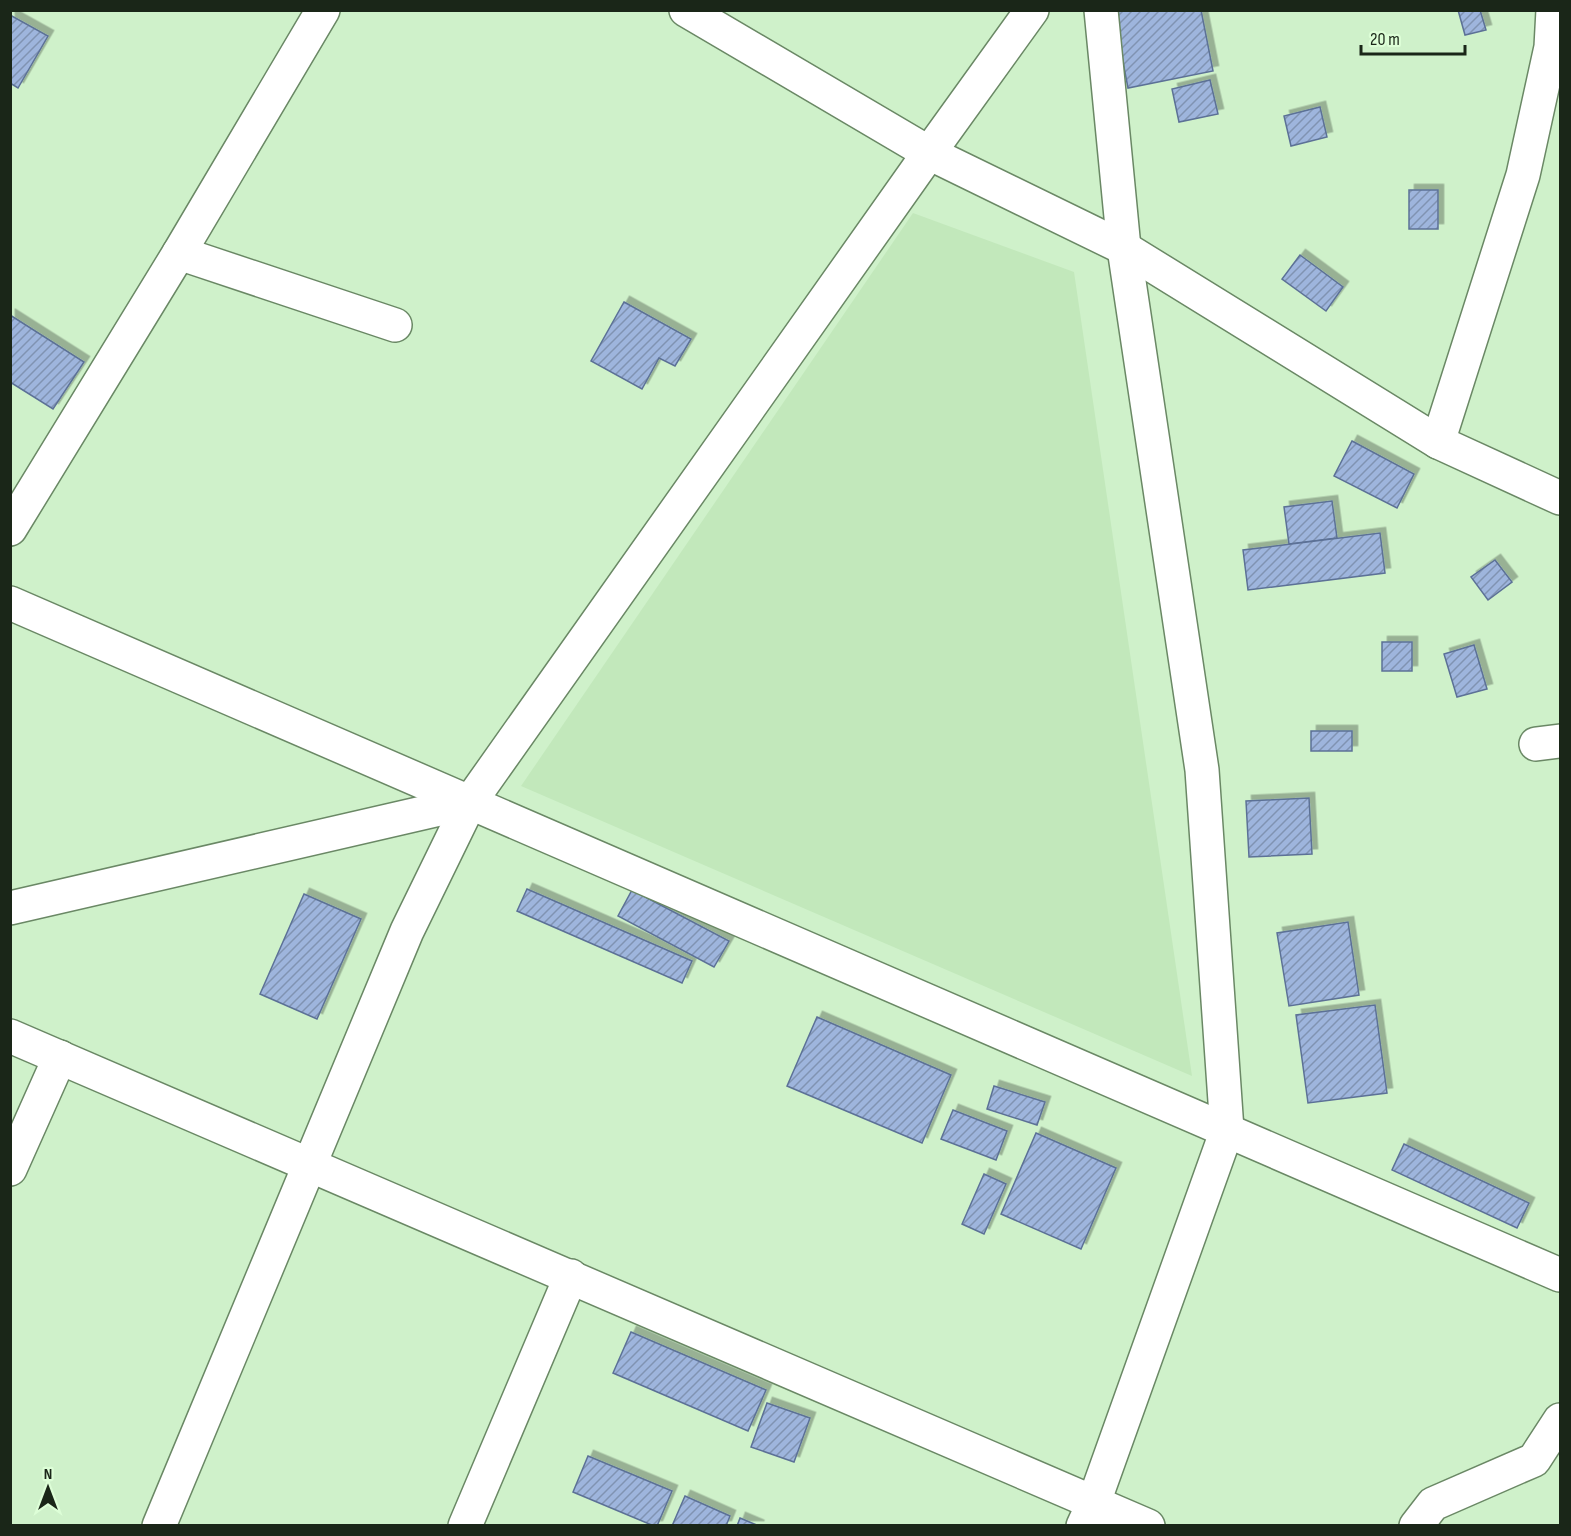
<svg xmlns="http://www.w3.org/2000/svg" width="1571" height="1536" viewBox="0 0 1571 1536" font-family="'Sofia Sans Condensed',sans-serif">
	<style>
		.built { fill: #c2e8bb }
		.building { fill: url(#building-hatch); stroke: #5c7196; stroke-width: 1.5; filter: url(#shadow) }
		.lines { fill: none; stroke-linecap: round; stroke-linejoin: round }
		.minor-casing { stroke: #6a8865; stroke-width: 36 }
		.major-casing { stroke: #6a8865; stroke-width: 36 }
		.minor { stroke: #fff; stroke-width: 33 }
		.major { stroke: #fff; stroke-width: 33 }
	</style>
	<defs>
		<pattern id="building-hatch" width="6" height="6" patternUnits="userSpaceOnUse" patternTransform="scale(1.5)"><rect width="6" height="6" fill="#9eb5dd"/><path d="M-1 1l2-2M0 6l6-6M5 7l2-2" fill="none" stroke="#8093b2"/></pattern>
		<filter id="shadow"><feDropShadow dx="5.5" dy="-5.5" stdDeviation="0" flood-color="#0004"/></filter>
	</defs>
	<rect width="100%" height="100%" fill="#cff1ca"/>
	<path class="built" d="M913,213L1074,272L1192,1076L521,786Z"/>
	<g class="building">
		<path d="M1113,10H1201L1213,71L1128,88Z"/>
		<path d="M1458,10H1480L1486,30L1465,35Z"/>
		<path d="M10,15L48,36L18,88L10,83Z"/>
		<path d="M1210,80L1218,114L1179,122L1172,89Z"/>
		<path d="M1320,107L1327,137L1291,146L1284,116Z"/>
		<rect x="1409" y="190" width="29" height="39"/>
		<path d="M1300,255L1343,287L1326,311L1282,279Z"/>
		<path d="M624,302L691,339L675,366L659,358L642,389L591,361Z"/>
		<path d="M10,315L84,362L53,409L10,382Z"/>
		<path d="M1352,441L1414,474L1397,508L1334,476Z"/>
		<path d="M1332,501L1337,538L1289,544L1284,507Z"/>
		<path d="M1380,533L1385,573L1248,590L1243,550Z"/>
		<path d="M1495,560L1512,582L1488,600L1471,577Z"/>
		<rect x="1382" y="642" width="30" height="29"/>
		<path d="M1474,645L1487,689L1457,697L1444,654Z"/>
		<rect x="1311" y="731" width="41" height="20"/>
		<path d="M1309,798L1312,854L1249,857L1246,801Z"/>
		<path d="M527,889L692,961L682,983L517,911Z"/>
		<path d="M632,890L729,941L714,967L618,916Z"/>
		<path d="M304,894L361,919L317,1019L260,994Z"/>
		<path d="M1348,922L1359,995L1289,1006L1277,933Z"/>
		<path d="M1375,1005L1387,1093L1308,1103L1296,1015Z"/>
		<path d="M817,1017L951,1075L922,1143L787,1086Z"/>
		<path d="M994,1086L1045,1102L1037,1125L987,1109Z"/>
		<path d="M953,1110L1007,1131L996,1160L941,1139Z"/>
		<path d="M1036,1133L1116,1168L1081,1249L1001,1214Z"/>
		<path d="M1404,1144L1529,1203L1517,1228L1392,1170Z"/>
		<path d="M984,1174L1006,1184L984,1234L962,1224Z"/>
		<path d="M631,1332L766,1390L748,1431L613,1373Z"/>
		<path d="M767,1403L810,1418L794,1462L751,1447Z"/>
		<path d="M588,1456L672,1491L657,1526H654L573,1492Z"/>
		<path d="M685,1496L730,1516L726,1526H672Z"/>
		<path d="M740,1518L759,1526H737Z"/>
	</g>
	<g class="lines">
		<defs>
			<g id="minor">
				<path d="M686,10L929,153L1124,248L1438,442L1560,498"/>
				<path d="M179,253L395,325"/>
				<path d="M1438,442L1523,175L1551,47L1553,10"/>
				<path d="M10,529L179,253L323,10"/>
				<path d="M1536,744L1560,741"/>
				<path d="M10,908L470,802"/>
				<path d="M10,1036L1148,1526"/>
				<path d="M10,1169L60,1057"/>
				<path d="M159,1526L407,931L470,802L929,153L1032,10"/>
				<path d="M465,1526L571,1276"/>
				<path d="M1083,1526L1094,1502L1227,1130L1202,770L1124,248L1101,10"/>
				<path d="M1416,1526L1433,1504L1534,1460L1560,1420"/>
			</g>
			<path id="major" d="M10,603L1560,1275"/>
		</defs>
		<use href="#minor" class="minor-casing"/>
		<use href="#major" class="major-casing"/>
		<use href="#minor" class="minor"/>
		<use href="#major" class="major"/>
	</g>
	<rect width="1571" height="1536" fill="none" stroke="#1a2618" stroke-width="24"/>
	<g transform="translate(48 1488)" stroke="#ddfed7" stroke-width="4.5" paint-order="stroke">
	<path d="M0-4.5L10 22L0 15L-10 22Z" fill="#1a2618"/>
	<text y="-9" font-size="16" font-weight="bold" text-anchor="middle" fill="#1a2618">N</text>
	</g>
	<path d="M1361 45v9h104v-9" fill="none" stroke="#1a2618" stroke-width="3"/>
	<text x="1370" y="45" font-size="18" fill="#1a2618" stroke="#ddfed7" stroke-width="4.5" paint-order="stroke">20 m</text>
</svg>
